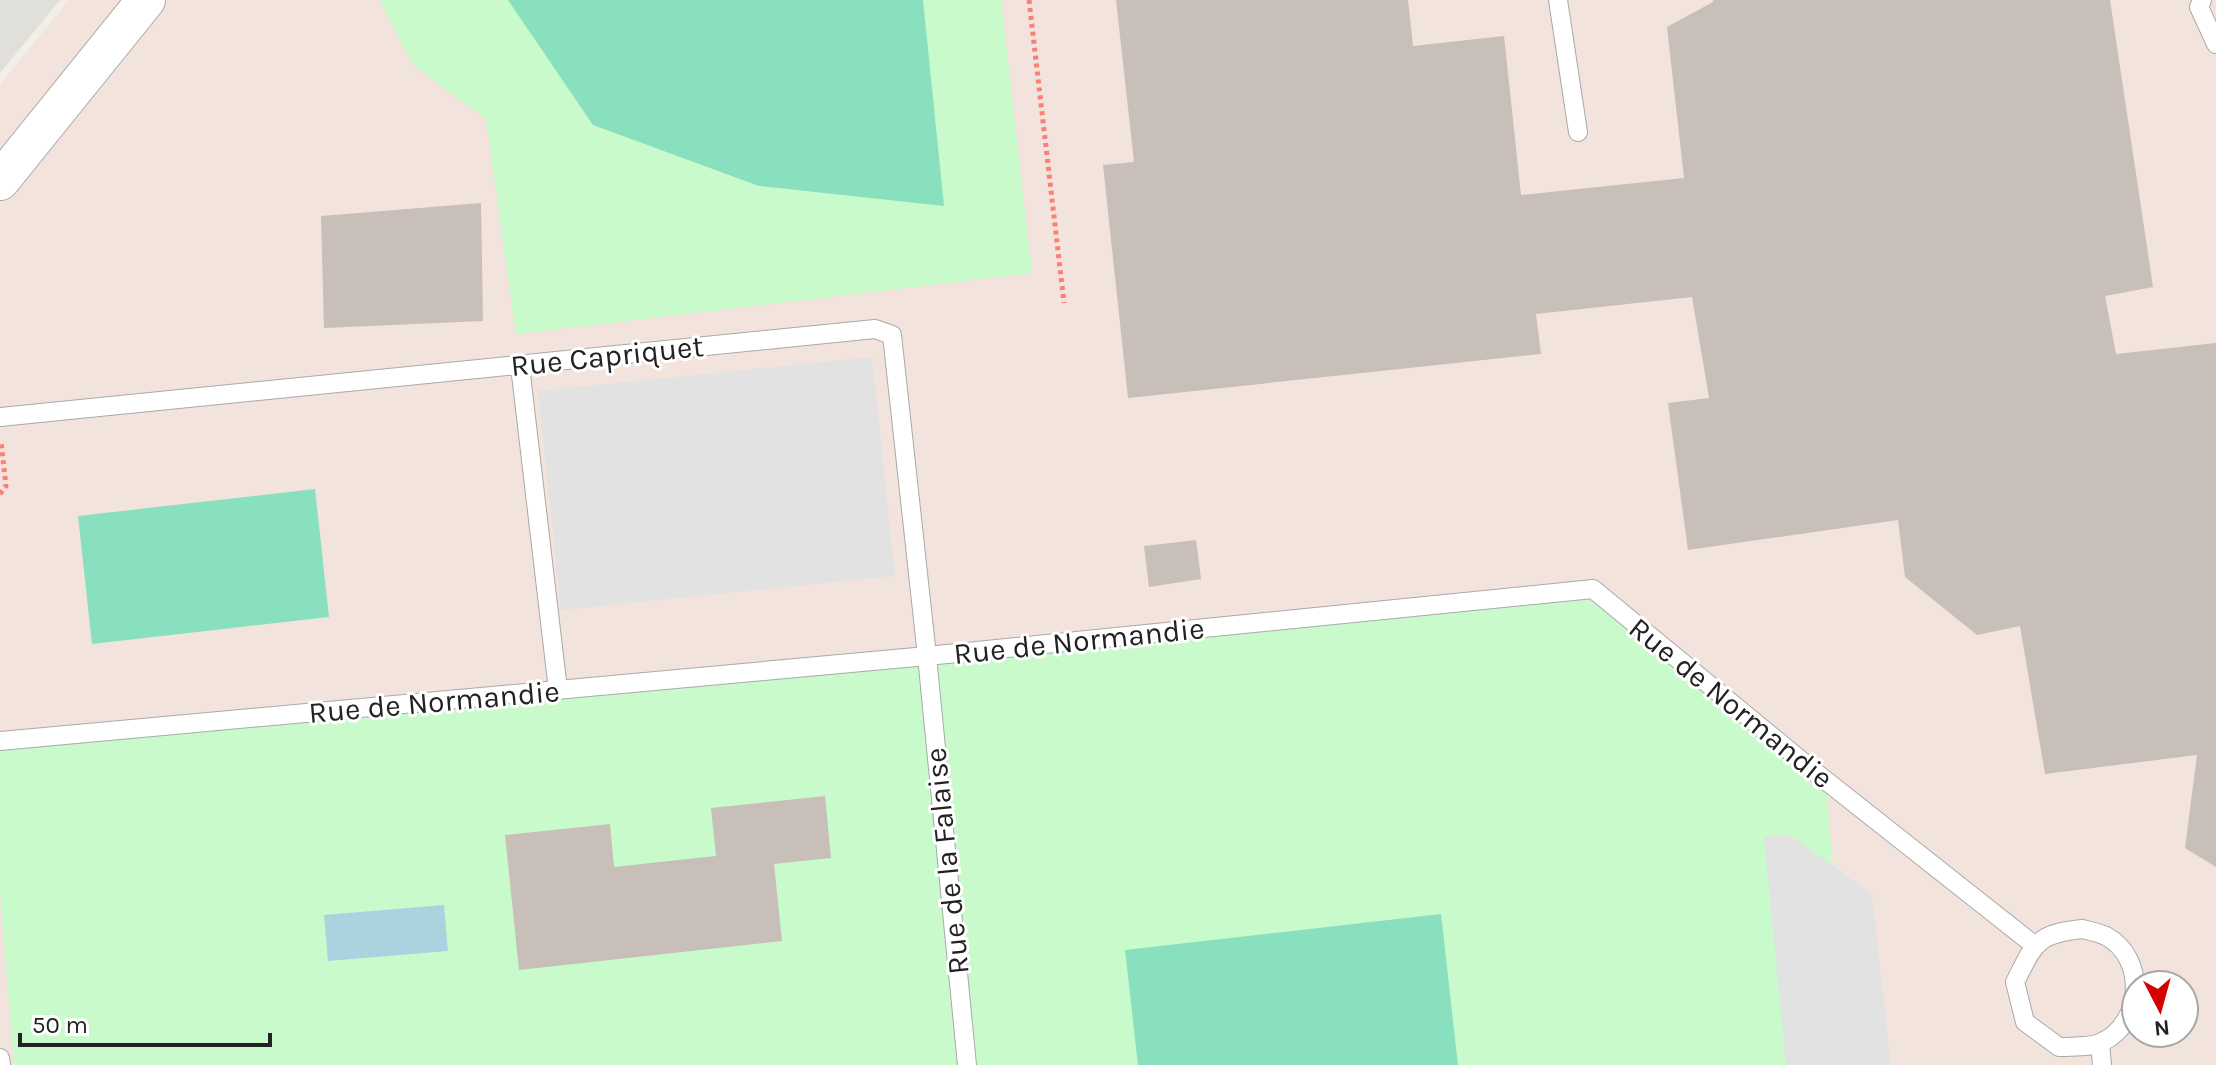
<svg xmlns="http://www.w3.org/2000/svg" width="2216" height="1065" viewBox="0 0 2216 1065" font-family="Karla,sans-serif">
	<style>
		.military { fill: #f3e3dd; fill-rule: evenodd }
		.airport { fill: #e1dfda }
		.park { fill: #c8facc }
		.pitch { fill: #88e0be }
		.parking { fill: #e2e2e2 }
		.water { fill: #aad3df }
		.building { fill: #c7bfb8 }
		.lines { fill: none; stroke-linecap: round; stroke-linejoin: round }
		.lane-casing { stroke: #a9a9a9; stroke-width: 20 }
		.street-casing { stroke: #a9a9a9; stroke-width: 40 }
		.path { stroke: #fa8072; stroke-width: 5; stroke-dasharray: 4 4; stroke-linecap: butt }
		.lane { stroke: #fff; stroke-width: 18 }
		.street { stroke: #fff; stroke-width: 38 }
		.labels { text-anchor: middle; stroke-width: 6; stroke-linejoin: round; paint-order: stroke }
		.street-label { font-size: 30px; fill: #222; stroke: #fff }
	</style>
	<rect width="100%" height="100%" fill="#f2efe9"/>
	<path class="military" d="M69,0H2216V1065H0V84ZM2136,985H2184V1033H2136Z"/>
	<path class="airport" d="M0,0H60L0,73Z"/>
	<g class="park">
		<path d="M380,0H1001L1032,273L516,334L486,119L413,65Z"/>
		<path d="M1594,584L1826,777L1847,1065H14L0,893V749Z"/>
	</g>
	<g class="pitch">
		<path d="M508,0H923L944,206L759,186L593,125Z"/>
		<path d="M315,489L329,617L92,644L78,516Z"/>
		<path d="M1441,914L1458,1065H1138L1125,950Z"/>
	</g>
	<g class="parking">
		<path d="M872,357L895,576L561,610L538,391Z"/>
		<path d="M1790,835L1872,894L1891,1065H1786L1764,837Z"/>
	</g>
	<path class="water" d="M444,905L448,951L328,961L324,915Z"/>
	<g class="building">
		<path d="M1116,0H1408L1413,46L1504,36L1521,195L1684,178L1667,27L1713,2V0H2110L2153,287L2105,296L2116,354L2216,343V867L2185,848L2197,755L2045,774L2020,626L1977,635L1905,577L1898,520L1688,550L1668,403L1709,398L1692,297L1536,314L1541,354L1128,398L1103,165L1134,162Z"/>
		<path d="M481,203L483,321L324,328L321,216Z"/>
		<path d="M1196,540L1201,579L1149,587L1144,546Z"/>
		<path d="M825,796L831,858L774,864L782,941L519,970L505,835L610,824L614,867L716,856L711,808Z"/>
	</g>
	<g class="lines">
		<defs>
			<g id="lane">
				<path d="M1558,0L1578,132"/>
				<path d="M2202,0L2199,7L2216,44"/>
				<path d="M520,366L558,690"/>
				<path d="M0,417L875,329L892,335L927,656L967,1065"/>
				<path d="M0,741L927,656L1593,589L1815,772L2034,945"/>
				<path d="M2082,929C2090,931 2099,933 2106,936C2147,958 2143,1023 2102,1042C2091,1048 2072,1046 2059,1047L2025,1022L2015,982C2035,943 2036,934 2082,929Z"/>
				<path d="M2100,1043L2102,1065"/>
				<path d="M0,1058L1,1065"/>
			</g>
			<path id="street" d="M0,181L146,0"/>
		</defs>
		<use href="#lane" class="lane-casing"/>
		<use href="#street" class="street-casing"/>
		<g class="path">
			<path d="M1029,0L1064,303"/>
			<path d="M0,494L6,486L1,441"/>
		</g>
		<use href="#lane" class="lane"/>
		<use href="#street" class="street"/>
	</g>
	<g class="labels">
		<g class="street-label">
			<text transform="translate(607 356) rotate(-6)" y="10">Rue Capriquet</text>
			<text transform="translate(1079 641) rotate(-6)" y="10">Rue de Normandie</text>
			<text transform="translate(434 702) rotate(-5)" y="10">Rue de Normandie</text>
			<text transform="translate(1731 703) rotate(39)" y="10">Rue de Normandie</text>
			<text transform="translate(947 861) rotate(-96)" y="10">Rue de la Falaise</text>
		</g>
	</g>
	<g transform="translate(2160 1009) rotate(174)"><circle r="38" fill="#ffffff" stroke="#a7a7a7" stroke-width="2"/>
	<path d="M0-6L14 30L0 20L-14 30Z" fill="#d40000"/>
	<text y="-12" font-size="22" font-weight="bold" text-anchor="middle" fill="#222222">N</text>
	</g>
	<path d="M20 1033v12h250v-12" fill="none" stroke="#222222" stroke-width="4"/>
	<text x="32" y="1033" font-size="24" fill="#222222" stroke="#ffffff" stroke-width="6" paint-order="stroke">50 m</text>
</svg>
